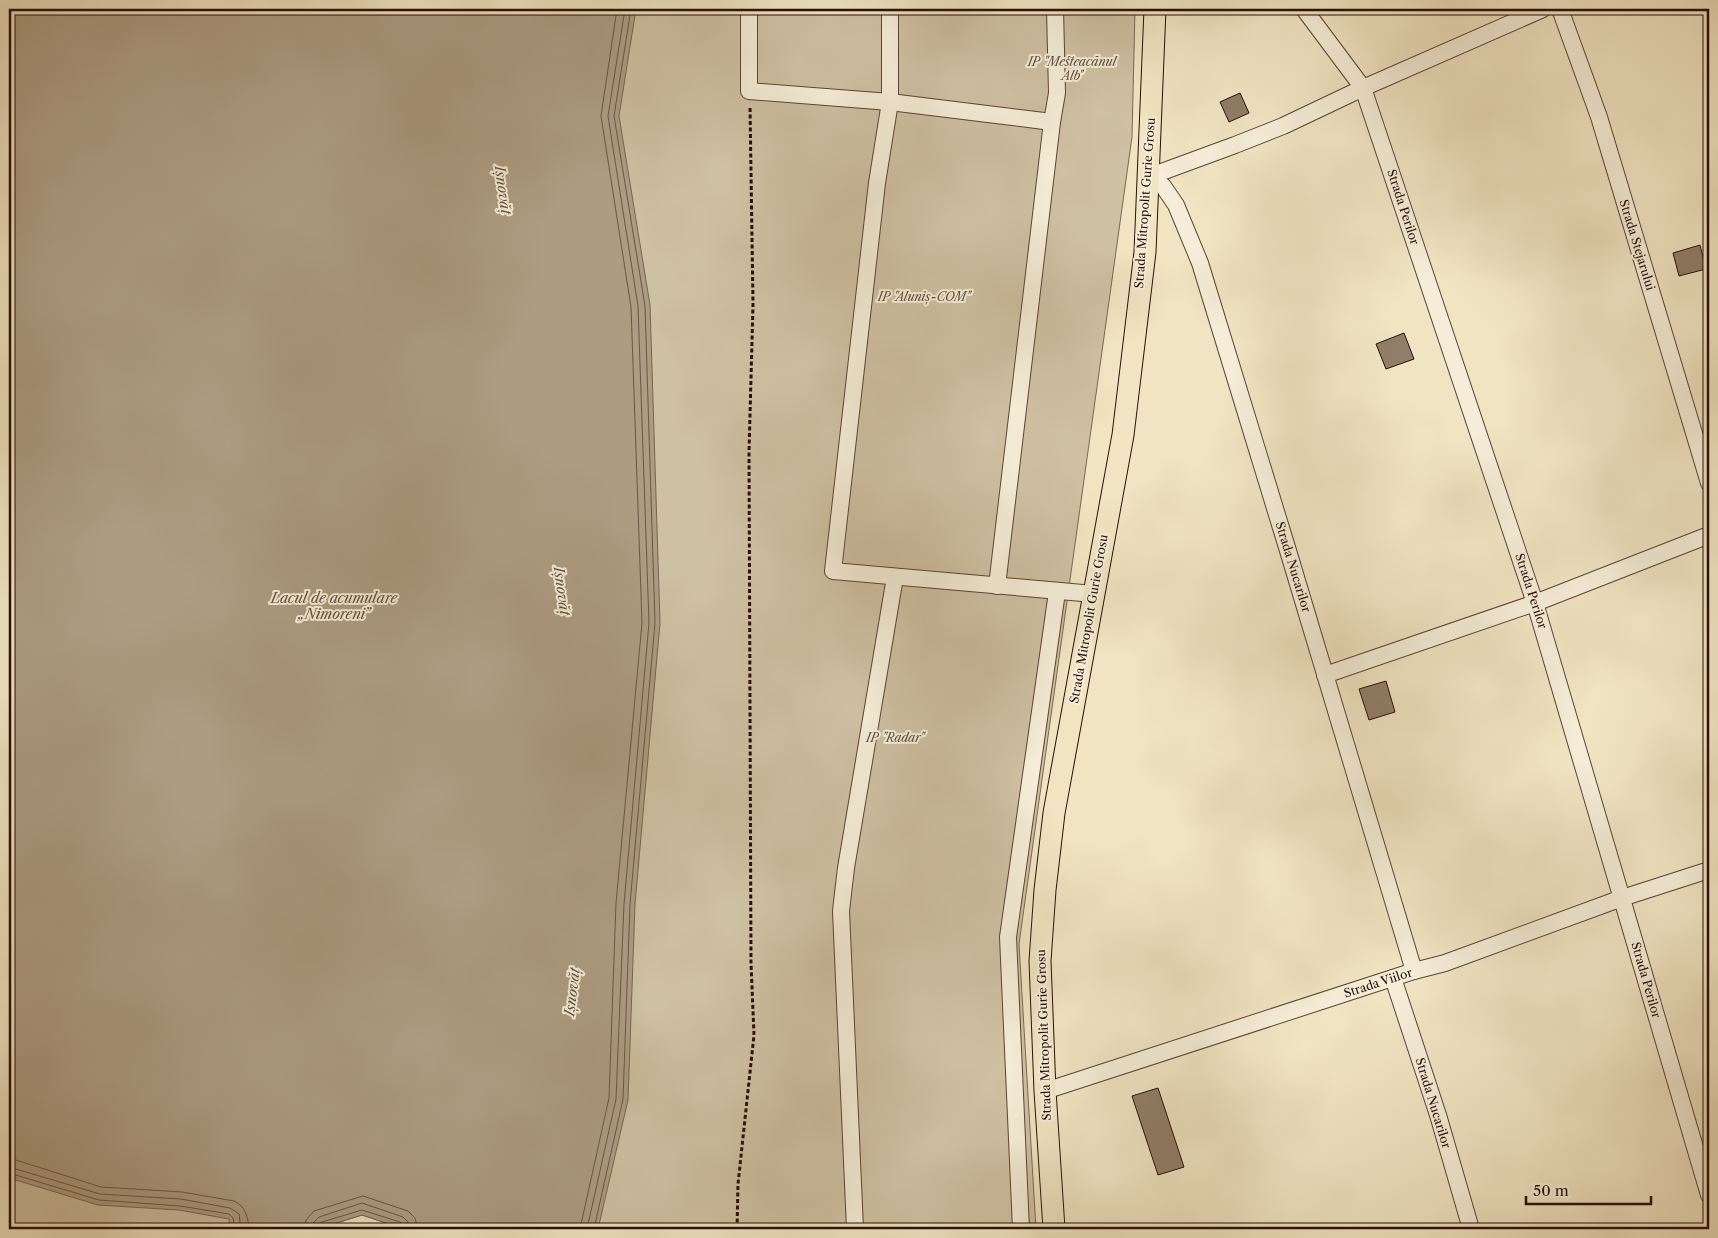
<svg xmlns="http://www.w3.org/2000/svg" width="1718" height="1238" viewBox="0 0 1718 1238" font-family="'Libre Caslon Text',serif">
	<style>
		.green { fill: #cec0a2; stroke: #7a6854 }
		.water { fill: #ac9c82; stroke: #776450 }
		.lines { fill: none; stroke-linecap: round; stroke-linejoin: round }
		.shore { stroke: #6a5644; stroke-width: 1 }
		.building { fill: #907e68; stroke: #270f06 }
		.minor-casing { stroke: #594435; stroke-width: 18 }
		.major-casing { stroke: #270f06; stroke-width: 23 }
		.path { stroke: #270f06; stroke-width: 3; stroke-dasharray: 4 2.5; stroke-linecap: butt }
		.minor { stroke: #f5edd7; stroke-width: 16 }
		.major { stroke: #f0e4c2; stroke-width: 21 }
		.labels { text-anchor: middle; stroke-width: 4; stroke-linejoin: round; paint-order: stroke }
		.park-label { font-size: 12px; font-style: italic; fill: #614d3d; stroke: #f5edd7 }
		.street-label { font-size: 12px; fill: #270f06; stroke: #f5edd7 }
		.water-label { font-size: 14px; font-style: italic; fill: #634e3e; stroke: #f5edd7 }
	</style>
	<rect width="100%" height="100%" fill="#f0e4c2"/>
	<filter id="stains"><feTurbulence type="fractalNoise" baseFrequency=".004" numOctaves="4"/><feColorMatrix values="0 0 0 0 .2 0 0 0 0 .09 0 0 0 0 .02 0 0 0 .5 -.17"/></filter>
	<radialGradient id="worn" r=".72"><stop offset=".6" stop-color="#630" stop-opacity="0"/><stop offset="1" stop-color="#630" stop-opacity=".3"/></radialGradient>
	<path class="green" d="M618,9H1135L1132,137L1019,944L1036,1229H404L362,1215L317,1229H9V970Z"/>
	<path class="water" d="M9,9H636L619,116L650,305L660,623L635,904L628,1100L598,1229H404L362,1215L317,1229H230L229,1219L179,1210L98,1205L9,1178Z"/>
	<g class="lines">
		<g class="shore">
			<path d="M9,1159L16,1160L101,1187L182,1192L234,1201C246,1207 248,1217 249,1229"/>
			<path d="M9,1167L100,1194L181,1199L230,1208L239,1214L241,1229"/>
			<path d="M9,1173L99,1200L180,1206L229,1214L233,1218L235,1229"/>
			<path d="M305,1229L306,1220L314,1211L363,1196L408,1211L415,1218L418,1229"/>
			<path d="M312,1229L314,1222L319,1217L362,1203L403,1217L408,1222L410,1229"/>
			<path d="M318,1229L319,1225L322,1222L362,1210L400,1222L403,1225L404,1229"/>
			<path d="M580,1229L609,1098L616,903L642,623L631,307L601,116L617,9"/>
			<path d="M587,1229L616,1099L624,904L649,623L638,306L608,116L625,9"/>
			<path d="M594,1229L623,1099L630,904L655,623L645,306L614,116L631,9"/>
		</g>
	</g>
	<g class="building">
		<path d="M1240,93L1249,113L1229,122L1220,102Z"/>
		<path d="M1700,245L1706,269L1679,276L1673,253Z"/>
		<path d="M1404,333L1414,359L1386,369L1376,344Z"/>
		<path d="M1386,681L1395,712L1369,720L1359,689Z"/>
		<path d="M1158,1088L1184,1167L1158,1175L1132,1096Z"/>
	</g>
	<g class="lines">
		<defs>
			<g id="minor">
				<path d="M749,9V91L890,102L1052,122"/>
				<path d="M890,9V102L877,183L833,571L1094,594"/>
				<path d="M1304,9L1363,88L1535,603L1709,1195"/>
				<path d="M1560,9L1599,117L1709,483"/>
				<path d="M1148,177L1163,186L1176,205L1200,263L1289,554L1414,971"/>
				<path d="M1148,177L1235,145L1283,126L1363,88L1543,9"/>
				<path d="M997,586L1052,122L1057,93L1055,9"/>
				<path d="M1325,675L1535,603L1709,535"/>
				<path d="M1393,978L1438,1115L1471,1229"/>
				<path d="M1045,1091L1414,971L1445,963L1622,898L1709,870"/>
				<path d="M855,1229L841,911L846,868L895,577"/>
				<path d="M1021,1229L1008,937L1057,592"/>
			</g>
			<path id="major" d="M1054,1229L1045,1091L1040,961L1045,890L1054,813L1123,435L1145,252L1155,9"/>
		</defs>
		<use href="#minor" class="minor-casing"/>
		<use href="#major" class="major-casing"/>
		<path class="path" d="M737,1229L738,1184L754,1035L751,963L749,452L753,304L750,106"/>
		<use href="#minor" class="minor"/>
		<use href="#major" class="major"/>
	</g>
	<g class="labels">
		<g class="park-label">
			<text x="1072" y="66">IP "Mesteacănul<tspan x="1072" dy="14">Alb"</tspan></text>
			<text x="924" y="301">IP "Aluniș-COM"</text>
			<text x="895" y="742">IP "Radar"</text>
		</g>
		<g class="street-label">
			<text transform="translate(1145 203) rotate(-86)" y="4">Strada Mitropolit Gurie Grosu</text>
			<text transform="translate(1403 207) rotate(72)" y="4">Strada Perilor</text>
			<text transform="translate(1637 245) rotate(73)" y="4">Strada Stejarului</text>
			<text transform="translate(1293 567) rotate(73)" y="4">Strada Nucarilor</text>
			<text transform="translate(1531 591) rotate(72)" y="4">Strada Perilor</text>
			<text transform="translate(1089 619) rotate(-80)" y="4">Strada Mitropolit Gurie Grosu</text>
			<text transform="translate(1646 980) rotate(74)" y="4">Strada Perilor</text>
			<text transform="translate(1378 983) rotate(-18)" y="4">Strada Viilor</text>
			<text transform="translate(1044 1035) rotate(-92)" y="4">Strada Mitropolit Gurie Grosu</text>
			<text transform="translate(1433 1103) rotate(73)" y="4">Strada Nucarilor</text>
		</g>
		<g class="water-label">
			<text transform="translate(503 190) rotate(82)" y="5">Ișnovăț</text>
			<text transform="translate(562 591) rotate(82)" y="5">Ișnovăț</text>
			<text x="334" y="603">Lacul de acumulare<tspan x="334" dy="16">„Nimoreni”</tspan></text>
			<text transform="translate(572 992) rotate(-83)" y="5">Ișnovăț</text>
		</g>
	</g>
	<rect width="1718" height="1238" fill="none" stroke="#f0e4c2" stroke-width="30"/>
	<rect x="10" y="10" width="1698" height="1218" fill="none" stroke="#270f06" stroke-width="2.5"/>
	<rect x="15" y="15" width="1688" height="1208" fill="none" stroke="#270f06"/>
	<path d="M1526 1196v8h125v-8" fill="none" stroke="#270f06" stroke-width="2.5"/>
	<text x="1533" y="1196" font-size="15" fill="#270f06" stroke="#f5edd7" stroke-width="4" paint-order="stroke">50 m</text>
	<rect width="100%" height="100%" filter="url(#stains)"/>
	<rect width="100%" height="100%" fill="url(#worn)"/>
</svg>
